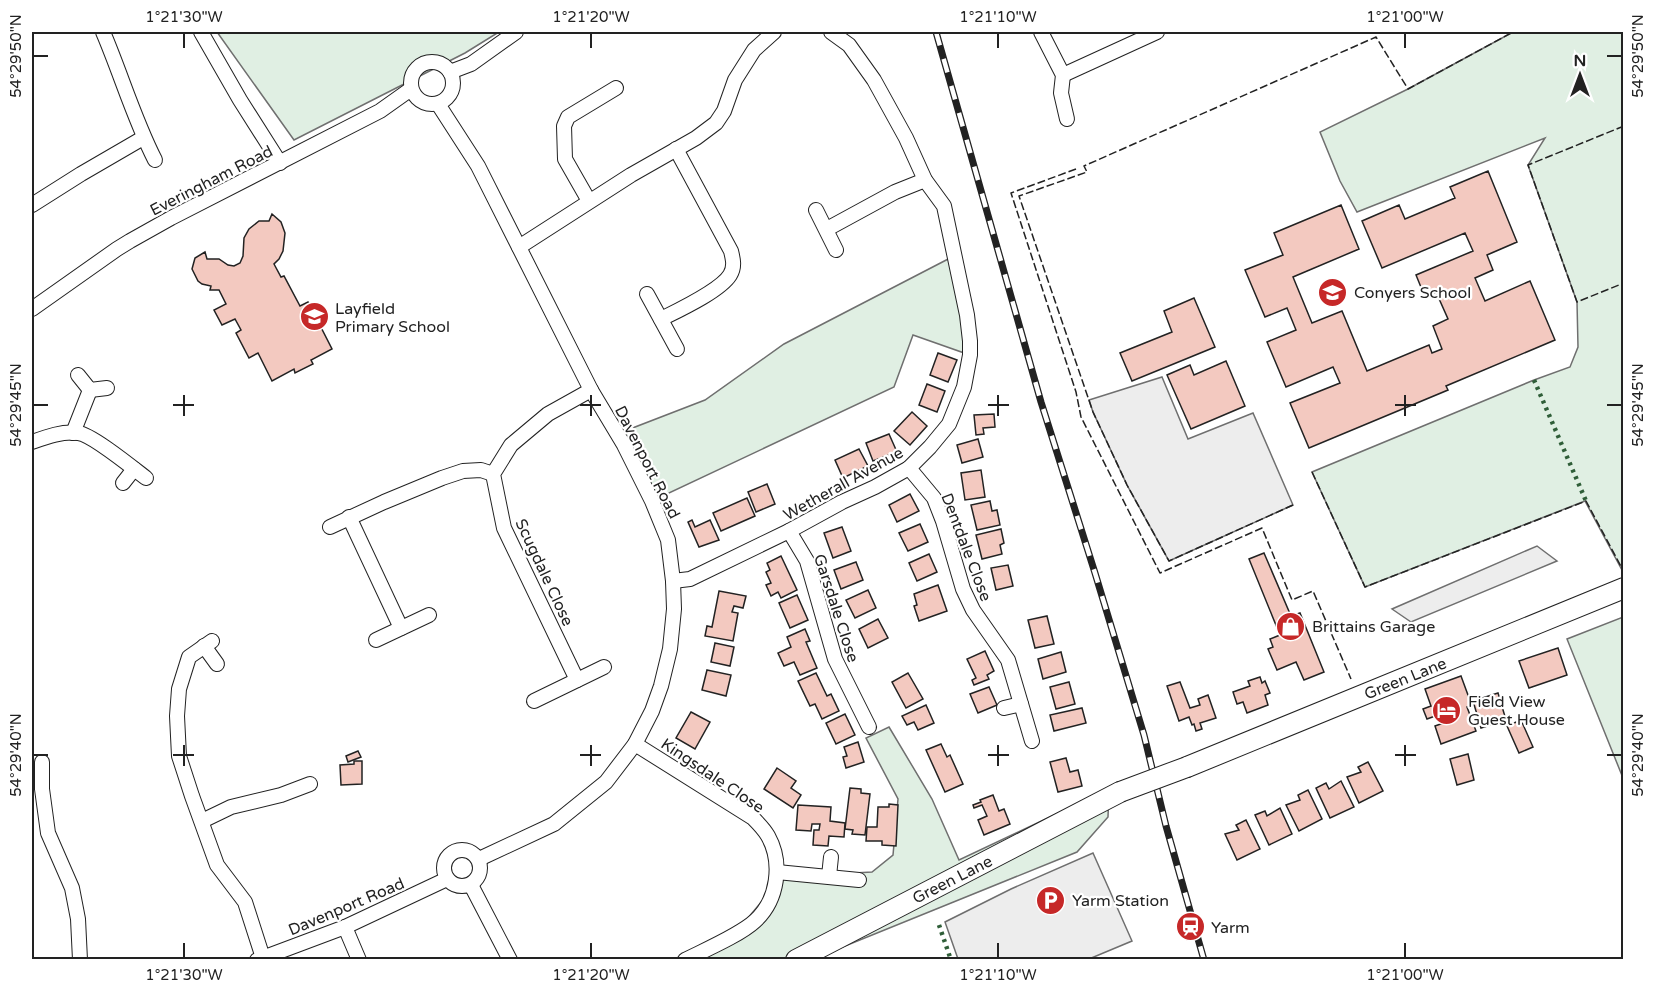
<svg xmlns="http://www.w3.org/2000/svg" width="1655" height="991" viewBox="0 0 1655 991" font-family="'Varela Round',sans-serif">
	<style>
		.green { fill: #e0efe3; stroke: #6f6f6f; stroke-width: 1.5 }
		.parking { fill: #ededed; stroke: #6f6f6f; stroke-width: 1.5 }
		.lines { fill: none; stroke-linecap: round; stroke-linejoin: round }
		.stream { stroke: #c7d3dd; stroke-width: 4.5 }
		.building { fill: #f3c9c0; stroke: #222; stroke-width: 1.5 }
		.street-casing { stroke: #222; stroke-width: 16 }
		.secondary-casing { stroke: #222; stroke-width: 22 }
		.street { stroke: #fff; stroke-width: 14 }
		.secondary { stroke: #fff; stroke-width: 20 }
		.rail-casing { stroke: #222; stroke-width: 7 }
		.rail { stroke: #fff; stroke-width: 4.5; stroke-dasharray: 14; stroke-linecap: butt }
		.secondary-bridge-casing { stroke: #222; stroke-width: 22; stroke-linecap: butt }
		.secondary-bridge { stroke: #fff; stroke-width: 20 }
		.hedge { stroke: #2f5e38; stroke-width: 4.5; stroke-dasharray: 3 4.5; stroke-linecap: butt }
		.fence { stroke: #222; stroke-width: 1.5; stroke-dasharray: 8 3; stroke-linecap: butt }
		.ticks { fill: none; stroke: #222; stroke-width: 2 }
		.labels { text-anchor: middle; stroke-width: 4.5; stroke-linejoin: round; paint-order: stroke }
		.street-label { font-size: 16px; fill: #222; stroke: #fff }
		.poi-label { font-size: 16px; fill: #222; stroke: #fff; text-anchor: start }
		.neatline { fill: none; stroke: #222; stroke-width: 2 }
		.ticks-label { font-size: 15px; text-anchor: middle; fill: #222 }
	</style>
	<rect width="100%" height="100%" fill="#fff"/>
	<g class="green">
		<path d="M217,32H499L465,53L294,140Z"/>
		<path d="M1513,32H1623V572L1585,501L1365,587L1312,472L1534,380L1570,367L1578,347L1577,302L1528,165L1545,138L1357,212L1340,181L1320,132L1408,89Z"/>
		<path d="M954,256L970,355L913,335L894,387L652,501L617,434L705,400L784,344Z"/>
		<path d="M1623,617V778L1567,639Z"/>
		<path d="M889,727L932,799L959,860L1109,789L1108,817L1077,852L813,959L673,960L743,924L782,877L872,872L893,855L898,799L866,738Z"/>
	</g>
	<g class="parking">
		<path d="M1162,377L1188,439L1253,413L1293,505L1169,561L1127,485L1093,412L1089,400Z"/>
		<path d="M1537,546L1557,561L1411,622L1392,609Z"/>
		<path d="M1093,853L1132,941L1089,959H958L945,922L1011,889Z"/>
	</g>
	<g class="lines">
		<path class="stream" d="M228,32H229"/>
	</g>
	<g class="building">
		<path d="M1488,171L1517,242L1487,255L1493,270L1475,278L1485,301L1530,281L1555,340L1446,386L1448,390L1309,448L1290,403L1340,383L1333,367L1286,387L1267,342L1296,330L1287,308L1265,317L1245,270L1283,255L1274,233L1341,205L1359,249L1293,277L1312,323L1342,311L1367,371L1429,345L1432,353L1442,349L1433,326L1448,319L1436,292L1425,297L1416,275L1473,251L1465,233L1382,268L1362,221L1399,205L1405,219L1455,198L1450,187Z"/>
		<path d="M272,214L281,222L285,233L283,251L279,259L274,264L281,277L284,276L300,306L308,302L332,349L311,360L313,364L295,373L294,369L272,381L258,353L249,358L236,333L241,330L235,319L222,325L214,310L226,304L219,290H210L211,286L202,284L198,281L192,269L195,258L205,252L207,259H219L228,265L234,266L240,263L243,256L244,238L249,229L259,221H269Z"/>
		<path d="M1194,298L1215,347L1132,381L1120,353L1172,332L1164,311Z"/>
		<path d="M938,353L957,360L948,382L930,375Z"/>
		<path d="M1226,361L1245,406L1191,429L1167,375L1190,365L1194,375Z"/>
		<path d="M927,384L945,391L937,412L919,405Z"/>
		<path d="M912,412L927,426L910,445L894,431Z"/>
		<path d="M994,414L995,427L983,428L984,434L976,435L974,415Z"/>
		<path d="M889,434L897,452L873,461L866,443Z"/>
		<path d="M978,439L983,457L962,463L957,445Z"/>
		<path d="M859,449L868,466L843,478L835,460Z"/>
		<path d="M981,470L985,497L965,500L961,473Z"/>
		<path d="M767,484L775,504L756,512L748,492Z"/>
		<path d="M910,494L919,511L897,522L889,505Z"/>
		<path d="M747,498L755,516L721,531L713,513Z"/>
		<path d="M990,501L992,511L997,510L1000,525L977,530L971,505Z"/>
		<path d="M692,520L695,527L710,520L719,540L699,547L688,522Z"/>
		<path d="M920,524L928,542L908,551L899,533Z"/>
		<path d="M842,527L851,551L833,558L824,533Z"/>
		<path d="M1001,529L1004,543L1000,545L1002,554L982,559L976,535Z"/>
		<path d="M1264,553L1291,616L1300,613L1324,672L1304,680L1296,662L1277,670L1268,649L1273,647L1270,639L1280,635L1249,559Z"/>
		<path d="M929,554L937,572L917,581L909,563Z"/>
		<path d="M781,556L797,590L781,598L778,592L771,596L766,585L771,583L766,572L770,570L767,563Z"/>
		<path d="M856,562L863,580L841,589L834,570Z"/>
		<path d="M1008,565L1013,586L996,590L991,568Z"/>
		<path d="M938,585L947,611L919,621L914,606L917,605L914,594Z"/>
		<path d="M868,590L876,608L855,618L846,600Z"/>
		<path d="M719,591L746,596L743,608L734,606L732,612L738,613L733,641L705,636L707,626L712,627Z"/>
		<path d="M797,595L808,620L790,628L779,603Z"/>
		<path d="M1047,616L1054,644L1035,648L1028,620Z"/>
		<path d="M878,619L888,638L868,648L859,629Z"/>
		<path d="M805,629L810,641L806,642L817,668L800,675L794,662L784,666L778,653L791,647L787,637Z"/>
		<path d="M715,643L734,647L730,666L711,662Z"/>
		<path d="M1558,648L1567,675L1529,688L1519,661Z"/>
		<path d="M985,651L994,671L987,675L989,679L974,685L972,680L976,678L967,659Z"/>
		<path d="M1061,652L1066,672L1043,679L1038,659Z"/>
		<path d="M707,670L731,675L726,696L702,690Z"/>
		<path d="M816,673L827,696L831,694L839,711L822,719L815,704L810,706L798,681Z"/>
		<path d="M908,673L923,699L906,708L892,682Z"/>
		<path d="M1461,676L1472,706L1467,707L1476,731L1441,744L1435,726L1449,721L1446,712L1427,719L1423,709L1431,706L1425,689Z"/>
		<path d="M1260,677L1262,683L1265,681L1270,693L1265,695L1268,705L1247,713L1243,702L1237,704L1233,692L1250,686L1248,681Z"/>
		<path d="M1069,682L1075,704L1056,709L1050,687Z"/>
		<path d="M1180,682L1190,708L1200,705L1198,699L1208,695L1216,718L1200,723L1202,729L1196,731L1194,724L1192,725L1189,717L1179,721L1167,686Z"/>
		<path d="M989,687L997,705L978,713L970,694Z"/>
		<path d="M1498,693L1506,720L1481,728L1473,701Z"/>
		<path d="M926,705L934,723L918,730L914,722L907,725L902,716Z"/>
		<path d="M1082,708L1086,723L1054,731L1050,715Z"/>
		<path d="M691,712L710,722L695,749L676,738Z"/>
		<path d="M845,714L855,735L836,744L826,723Z"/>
		<path d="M1521,720L1533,747L1519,753L1507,726Z"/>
		<path d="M858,742L864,762L846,768L843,757L847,756L844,747Z"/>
		<path d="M941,744L947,757L950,755L963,784L945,792L926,750Z"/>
		<path d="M358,751L361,757L348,762L346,756Z"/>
		<path d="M1468,754L1474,780L1457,785L1450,759Z"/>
		<path d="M1066,758L1070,772L1078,770L1082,786L1058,792L1050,762Z"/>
		<path d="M354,761H362V784L341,785L340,765L354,764Z"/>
		<path d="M1368,762L1383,791L1359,803L1347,777L1361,772L1358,767Z"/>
		<path d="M777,768L796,781L791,788L801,795L793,808L764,789Z"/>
		<path d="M1341,781L1354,807L1330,818L1316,788L1326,783L1329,789Z"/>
		<path d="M850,788L861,789V793L870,794L865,835L852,834L853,830L845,829Z"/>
		<path d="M1308,790L1322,819L1299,831L1286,805L1300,800L1298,795Z"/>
		<path d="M993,795L999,811L1004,809L1010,824L984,835L978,820L987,816L982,805L974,808L973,805L981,802L980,800Z"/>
		<path d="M889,804L898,805L896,846L882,845V841H866L867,827H877L878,807H889Z"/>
		<path d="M798,805L831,807L830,821L845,823L844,837L829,836L828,846L813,845L814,830H819L820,824H812L811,831L796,830Z"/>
		<path d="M1280,808L1292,834L1269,845L1255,815L1265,811L1267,816Z"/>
		<path d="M1246,820L1260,849L1237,860L1225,834L1239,830L1236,825Z"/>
	</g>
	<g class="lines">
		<defs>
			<g id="street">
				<path d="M103,32C121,74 134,119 155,160"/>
				<path d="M201,32L240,100L280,163"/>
				<path d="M1041,32L1063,75L1061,93L1067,119"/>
				<circle cx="432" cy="83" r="21"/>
				<path d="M450,72L471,64L516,32"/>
				<path d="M1063,75L1157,32"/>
				<path d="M438,104L478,166L591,390L624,445L652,501L668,540L673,581L674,609L670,649L661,686L652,711L635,744L606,782L554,824L479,859"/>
				<path d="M589,201L565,159L564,126L568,117L616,88"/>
				<path d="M32,205L81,174L143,138"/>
				<path d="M816,210L836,250"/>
				<path d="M827,229L895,192L925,180"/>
				<path d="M519,247L631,175L696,138L716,123L724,111L735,80L754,50L774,32"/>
				<path d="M647,294L677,349"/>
				<path d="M32,309L117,249L130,241L171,218L380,111L411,89"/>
				<path d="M661,319C679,310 720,291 730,275C735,267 733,259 731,251L676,149"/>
				<path d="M78,375L90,390L107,388"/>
				<path d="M73,433L90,390"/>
				<path d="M32,442C46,437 62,431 78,433C91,434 133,468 146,478"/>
				<path d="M909,468L934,498L943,521L963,589L973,610L1008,660L1032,741"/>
				<path d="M123,483L134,469"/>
				<path d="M349,517L401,628"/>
				<path d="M330,527L384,502L442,478L463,471L481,470L493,474"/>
				<path d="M789,531L807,561L835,659L869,727"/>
				<path d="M673,581L690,579L789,531L842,502L875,487L909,468L930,447L949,424L964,387L970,355V341L967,315L944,206L925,180L906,138L874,80L849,45L831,32"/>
				<path d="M376,640L429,615"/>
				<path d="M212,641L189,657L179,689L177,716L179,756L192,796L217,865L245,902L263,958"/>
				<path d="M204,646L217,664"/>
				<path d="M577,680L504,528L493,474L511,445L548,414L591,390"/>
				<path d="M534,701L604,667"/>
				<path d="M1004,708L1021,704"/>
				<path d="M635,744L753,818C758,823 764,829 768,836C783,863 778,900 755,921C740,935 705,950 685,960"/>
				<path d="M42,762V789L48,833L72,888L78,919L80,960"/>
				<path d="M202,821L231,807L281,795L310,784"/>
				<circle cx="462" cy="868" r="18"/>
				<path d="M777,872L859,880"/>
				<path d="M829,876L831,857"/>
				<path d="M471,885L510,960"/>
				<path d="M345,927L359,960"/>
				<path d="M257,960L345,927L447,879"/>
			</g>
			<g id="secondary">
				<path d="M1187,767L1624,588"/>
				<path d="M796,960L1120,792"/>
			</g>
		</defs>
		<use href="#street" class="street-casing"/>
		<use href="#secondary" class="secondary-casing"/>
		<use href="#street" class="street"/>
		<use href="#secondary" class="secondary"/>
		<defs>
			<path id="rail" d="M936,32L1041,402L1095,573L1144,735L1166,826L1204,960"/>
		</defs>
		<use href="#rail" class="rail-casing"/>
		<use href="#rail" class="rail"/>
		<defs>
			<path id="secondary-bridge" d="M1120,792L1187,767"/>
		</defs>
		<use href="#secondary-bridge" class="secondary-bridge-casing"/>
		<use href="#secondary-bridge" class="secondary-bridge"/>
		<g class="hedge">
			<path d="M1534,380L1586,501"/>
			<path d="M939,925L951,960"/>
		</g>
		<g class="fence">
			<path d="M1624,126L1528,165L1577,302L1624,283"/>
			<path d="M1076,169L1011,193L1076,392L1081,417L1160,573L1262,528L1292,600L1313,591L1351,679"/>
			<path d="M1312,472L1365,587L1586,501L1624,572"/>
			<path d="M1293,505L1169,561L1127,485L1093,412L1019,196L1087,172L1084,166L1376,37L1408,89L1513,32"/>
		</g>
	</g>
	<path class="ticks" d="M184,33V48M591,33V48M998,33V48M1405,33V48M33,56H48M1607,56H1622M184,395V416M591,395V416M998,395V416M1405,395V416M33,405H48M173,405H194M580,405H601M988,405H1009M1395,405H1416M1607,405H1622M184,745V766M591,745V766M998,745V766M1405,745V766M33,755H48M173,755H194M580,755H601M988,755H1009M1395,755H1416M1607,755H1622M184,943V958M591,943V958M998,943V958M1405,943V958"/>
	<defs>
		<symbol id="school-disc" viewBox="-11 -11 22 22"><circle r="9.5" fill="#c62828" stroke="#fff"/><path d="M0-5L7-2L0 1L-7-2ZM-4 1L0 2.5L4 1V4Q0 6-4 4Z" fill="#fff"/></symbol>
		<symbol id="shop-disc" viewBox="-11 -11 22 22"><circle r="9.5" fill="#c62828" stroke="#fff"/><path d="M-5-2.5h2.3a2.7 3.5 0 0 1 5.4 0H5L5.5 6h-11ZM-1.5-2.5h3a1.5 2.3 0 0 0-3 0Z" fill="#fff"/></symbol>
		<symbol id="hotel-disc" viewBox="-11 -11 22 22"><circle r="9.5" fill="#c62828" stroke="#fff"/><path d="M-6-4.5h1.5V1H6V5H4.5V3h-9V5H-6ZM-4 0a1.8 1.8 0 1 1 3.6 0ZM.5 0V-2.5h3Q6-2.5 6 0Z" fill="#fff"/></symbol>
		<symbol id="parking-disc" viewBox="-11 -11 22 22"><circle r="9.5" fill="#c62828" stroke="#fff"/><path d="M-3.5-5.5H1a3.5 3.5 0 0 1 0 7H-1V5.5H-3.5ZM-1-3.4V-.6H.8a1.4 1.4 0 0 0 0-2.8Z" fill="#fff"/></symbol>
		<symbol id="station-disc" viewBox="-11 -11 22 22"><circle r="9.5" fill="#c62828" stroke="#fff"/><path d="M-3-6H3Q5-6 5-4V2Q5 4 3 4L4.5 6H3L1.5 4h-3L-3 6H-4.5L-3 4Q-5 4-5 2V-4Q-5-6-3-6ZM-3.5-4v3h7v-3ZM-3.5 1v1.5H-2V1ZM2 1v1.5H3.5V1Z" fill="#fff"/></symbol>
	</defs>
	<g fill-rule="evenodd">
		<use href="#school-disc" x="1316" y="276" width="33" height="33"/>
		<use href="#school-disc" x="298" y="300" width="33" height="33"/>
		<use href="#shop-disc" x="1274" y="610" width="33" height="33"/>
		<use href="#hotel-disc" x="1430" y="694" width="33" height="33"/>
		<use href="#parking-disc" x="1034" y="884" width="33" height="33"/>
		<use href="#station-disc" x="1174" y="910" width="33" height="33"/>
	</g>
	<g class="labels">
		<g class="street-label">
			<text transform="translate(211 180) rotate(-27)" y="6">Everingham Road</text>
			<text transform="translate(648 462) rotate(63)" y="6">Davenport Road</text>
			<text transform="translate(843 483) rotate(-29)" y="6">Wetherall Avenue</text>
			<text transform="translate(967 547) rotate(69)" y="6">Dentdale Close</text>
			<text transform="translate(545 572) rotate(65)" y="6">Scugdale Close</text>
			<text transform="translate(837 608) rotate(72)" y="6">Garsdale Close</text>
			<text transform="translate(1405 678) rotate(-22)" y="6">Green Lane</text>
			<text transform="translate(713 775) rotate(34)" y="6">Kingsdale Close</text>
			<text transform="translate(952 879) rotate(-27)" y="6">Green Lane</text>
			<text transform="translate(346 906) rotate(-23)" y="6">Davenport Road</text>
		</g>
		<g class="poi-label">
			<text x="1354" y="298">Conyers School</text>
			<text x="335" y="314">Layfield<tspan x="335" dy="18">Primary School</tspan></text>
			<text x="1312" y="632">Brittains Garage</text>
			<text x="1468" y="707">Field View<tspan x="1468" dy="18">Guest House</tspan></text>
			<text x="1072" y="906">Yarm Station</text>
			<text x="1211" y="933">Yarm</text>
		</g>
	</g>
	<rect width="1655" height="991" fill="none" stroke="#ffffff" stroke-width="66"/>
	<g transform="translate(1580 75)" stroke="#ffffff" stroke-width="4.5" paint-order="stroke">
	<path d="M0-4.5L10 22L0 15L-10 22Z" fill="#222222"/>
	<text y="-9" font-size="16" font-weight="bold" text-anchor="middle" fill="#222222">N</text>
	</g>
	<rect x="33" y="33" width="1589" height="925" class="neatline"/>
	<g class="ticks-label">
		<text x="184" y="22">1°21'30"W</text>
		<text x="591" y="22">1°21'20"W</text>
		<text x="998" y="22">1°21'10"W</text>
		<text x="1405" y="22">1°21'00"W</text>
		<text transform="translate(16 56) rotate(-90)" y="5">54°29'50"N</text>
		<text transform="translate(1638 56) rotate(-90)" y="5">54°29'50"N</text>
		<text transform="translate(16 405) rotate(-90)" y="5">54°29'45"N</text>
		<text transform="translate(1638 405) rotate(-90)" y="5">54°29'45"N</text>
		<text transform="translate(16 755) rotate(-90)" y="5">54°29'40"N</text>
		<text transform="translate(1638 755) rotate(-90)" y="5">54°29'40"N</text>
		<text x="184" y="980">1°21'30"W</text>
		<text x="591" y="980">1°21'20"W</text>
		<text x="998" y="980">1°21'10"W</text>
		<text x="1405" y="980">1°21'00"W</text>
	</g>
</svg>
